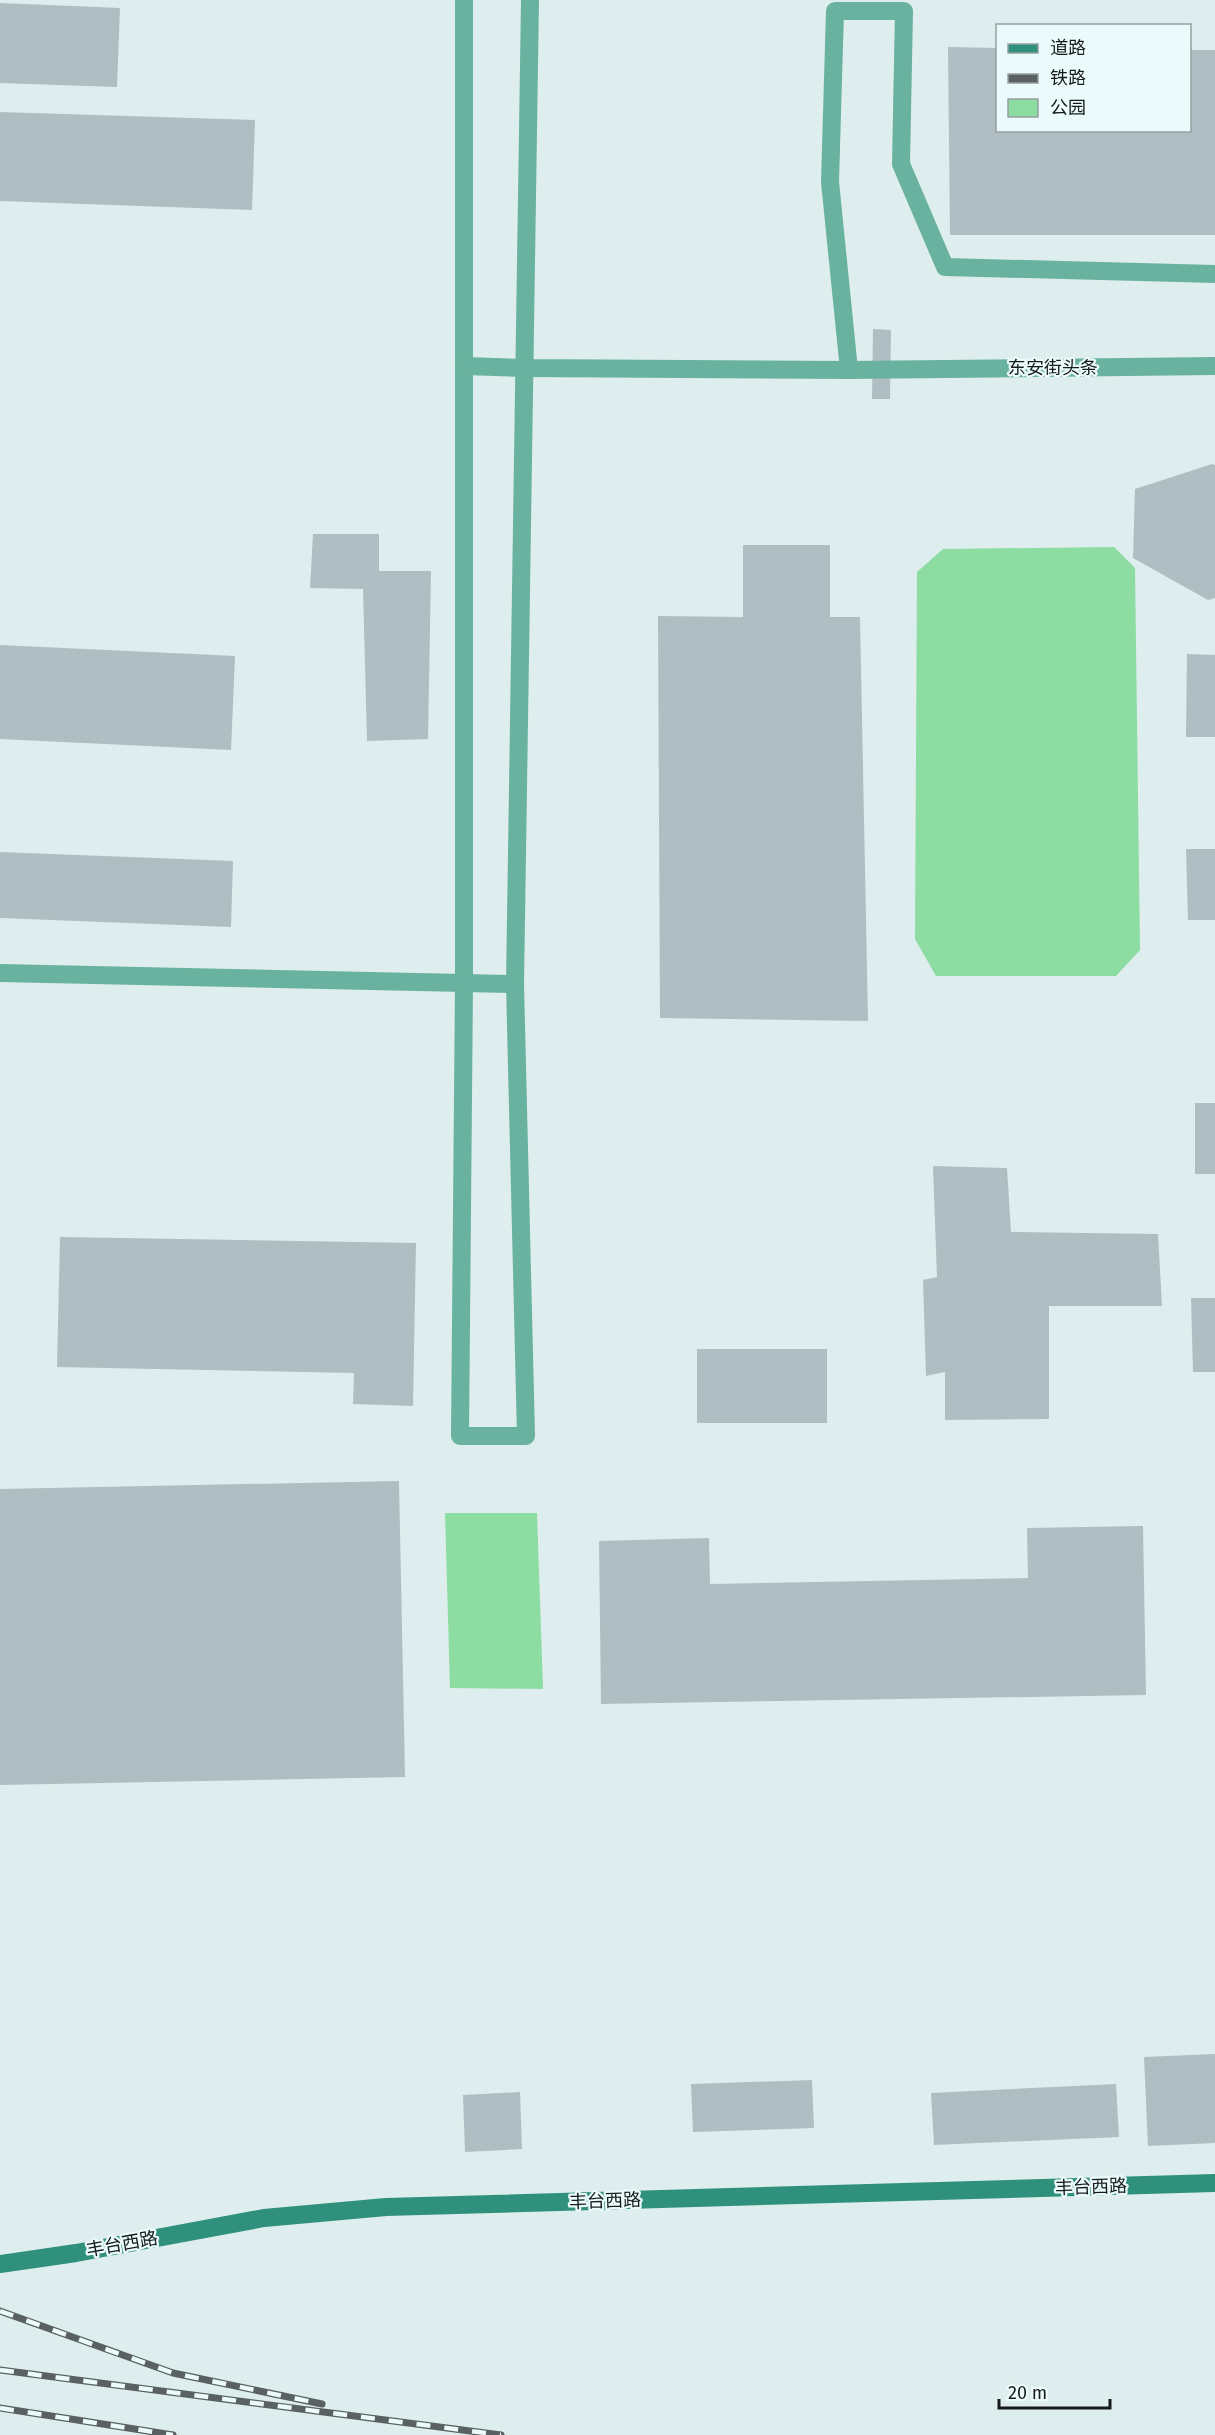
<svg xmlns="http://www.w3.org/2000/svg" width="1215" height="2435" viewBox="0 0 1215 2435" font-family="'Fira Sans','Noto Sans SC',sans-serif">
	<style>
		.green { fill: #8ddca2 }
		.building { fill: #b0bec3 }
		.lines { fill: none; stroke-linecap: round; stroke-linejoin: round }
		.minor { stroke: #69b29f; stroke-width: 18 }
		.secondary { stroke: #2f917c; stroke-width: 18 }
		.rail-casing { stroke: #596162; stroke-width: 7 }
		.rail { stroke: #ebfafb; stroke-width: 4.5; stroke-dasharray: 14; stroke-linecap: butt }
		.labels { text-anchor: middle; stroke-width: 4.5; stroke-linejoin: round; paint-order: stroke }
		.street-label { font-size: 18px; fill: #151a1b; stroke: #ebfafb }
	</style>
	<rect width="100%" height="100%" fill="#deeded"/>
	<g class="green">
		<path d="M1114,547L1135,568L1140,950L1116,976H936L915,939L917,572L943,549Z"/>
		<path d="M445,1513H537L543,1689L450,1688Z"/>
	</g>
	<g class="building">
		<path d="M0,3L120,8L117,87L0,83Z"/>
		<path d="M948,47L998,48V130H1190V50H1215V235H950Z"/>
		<path d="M0,112L255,120L252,210L0,201Z"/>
		<path d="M873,329L891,330L890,399H872Z"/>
		<path d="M1212,464L1215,465V598L1208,600L1133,558L1135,489Z"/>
		<path d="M313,534H379V571H431L428,739L367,741L363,589L310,588Z"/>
		<path d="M743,545H830V617H860L868,1021L660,1018L658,616L743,617Z"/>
		<path d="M0,645L235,656L231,750L0,739Z"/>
		<path d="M1187,654L1215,655V737H1186Z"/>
		<path d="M1186,849H1215V920H1188Z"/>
		<path d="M0,852L233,861L231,927L0,918Z"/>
		<rect x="1195" y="1103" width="20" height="71"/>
		<path d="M933,1166L1007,1168L1011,1232L1158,1234L1162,1306H1049V1419L945,1420V1372L926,1376L923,1280L937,1277Z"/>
		<path d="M60,1237L416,1243L413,1406L353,1404L354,1373L57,1367Z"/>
		<path d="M1191,1298H1215V1372H1193Z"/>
		<rect x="697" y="1349" width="130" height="74"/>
		<path d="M399,1481L405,1777L0,1785V1489Z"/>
		<path d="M1143,1526L1146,1695L601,1704L599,1541L709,1538L710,1584L1028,1578L1027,1528Z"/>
		<path d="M1215,2054V2143L1148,2146L1144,2057Z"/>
		<path d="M812,2080L814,2128L693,2132L691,2084Z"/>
		<path d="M1116,2084L1119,2137L934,2145L931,2093Z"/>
		<path d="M520,2092L522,2149L465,2152L463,2095Z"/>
	</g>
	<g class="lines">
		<g class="minor">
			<path d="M464,0V984L460,1436H526L515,984L530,0"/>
			<path d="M464,366L524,368L849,370L1215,366"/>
			<path d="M849,370L830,182L835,11H904L901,164L945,267L1215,274"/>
			<path d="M0,973L515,984"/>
		</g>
		<path class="secondary" d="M0,2264L76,2253L264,2218L386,2207L1215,2183"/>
		<defs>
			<g id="rail">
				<path d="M0,2311L173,2373L322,2404"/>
				<path d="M0,2370L501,2435"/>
				<path d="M0,2408L173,2435"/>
			</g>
		</defs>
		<use href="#rail" class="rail-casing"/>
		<use href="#rail" class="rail"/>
	</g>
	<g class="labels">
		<g class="street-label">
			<text x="1053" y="374">东安街头条</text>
			<text transform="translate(1091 2187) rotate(-2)" y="6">丰台西路</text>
			<text transform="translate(605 2201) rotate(-2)" y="6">丰台西路</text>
			<text transform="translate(122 2244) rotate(-10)" y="6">丰台西路</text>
		</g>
	</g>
	<rect x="996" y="24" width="195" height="108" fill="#ebfafb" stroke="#95a0a1" stroke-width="1.5"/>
	<rect x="1008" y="44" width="30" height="9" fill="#2f917c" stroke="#95a0a1" stroke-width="1.5"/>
	<text x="1050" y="54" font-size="18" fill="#151a1b">道路</text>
	<rect x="1008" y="74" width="30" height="9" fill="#596162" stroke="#95a0a1" stroke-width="1.5"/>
	<text x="1050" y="84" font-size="18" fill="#151a1b">铁路</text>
	<rect x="1008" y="99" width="30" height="18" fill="#8ddca2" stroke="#95a0a1" stroke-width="1.5"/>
	<text x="1050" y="114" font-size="18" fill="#151a1b">公园</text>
	<path d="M999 2399v9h111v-9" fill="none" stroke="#151a1b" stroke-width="3"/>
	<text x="1008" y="2399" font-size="18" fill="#151a1b" stroke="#ebfafb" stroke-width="4.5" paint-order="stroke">20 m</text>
</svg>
